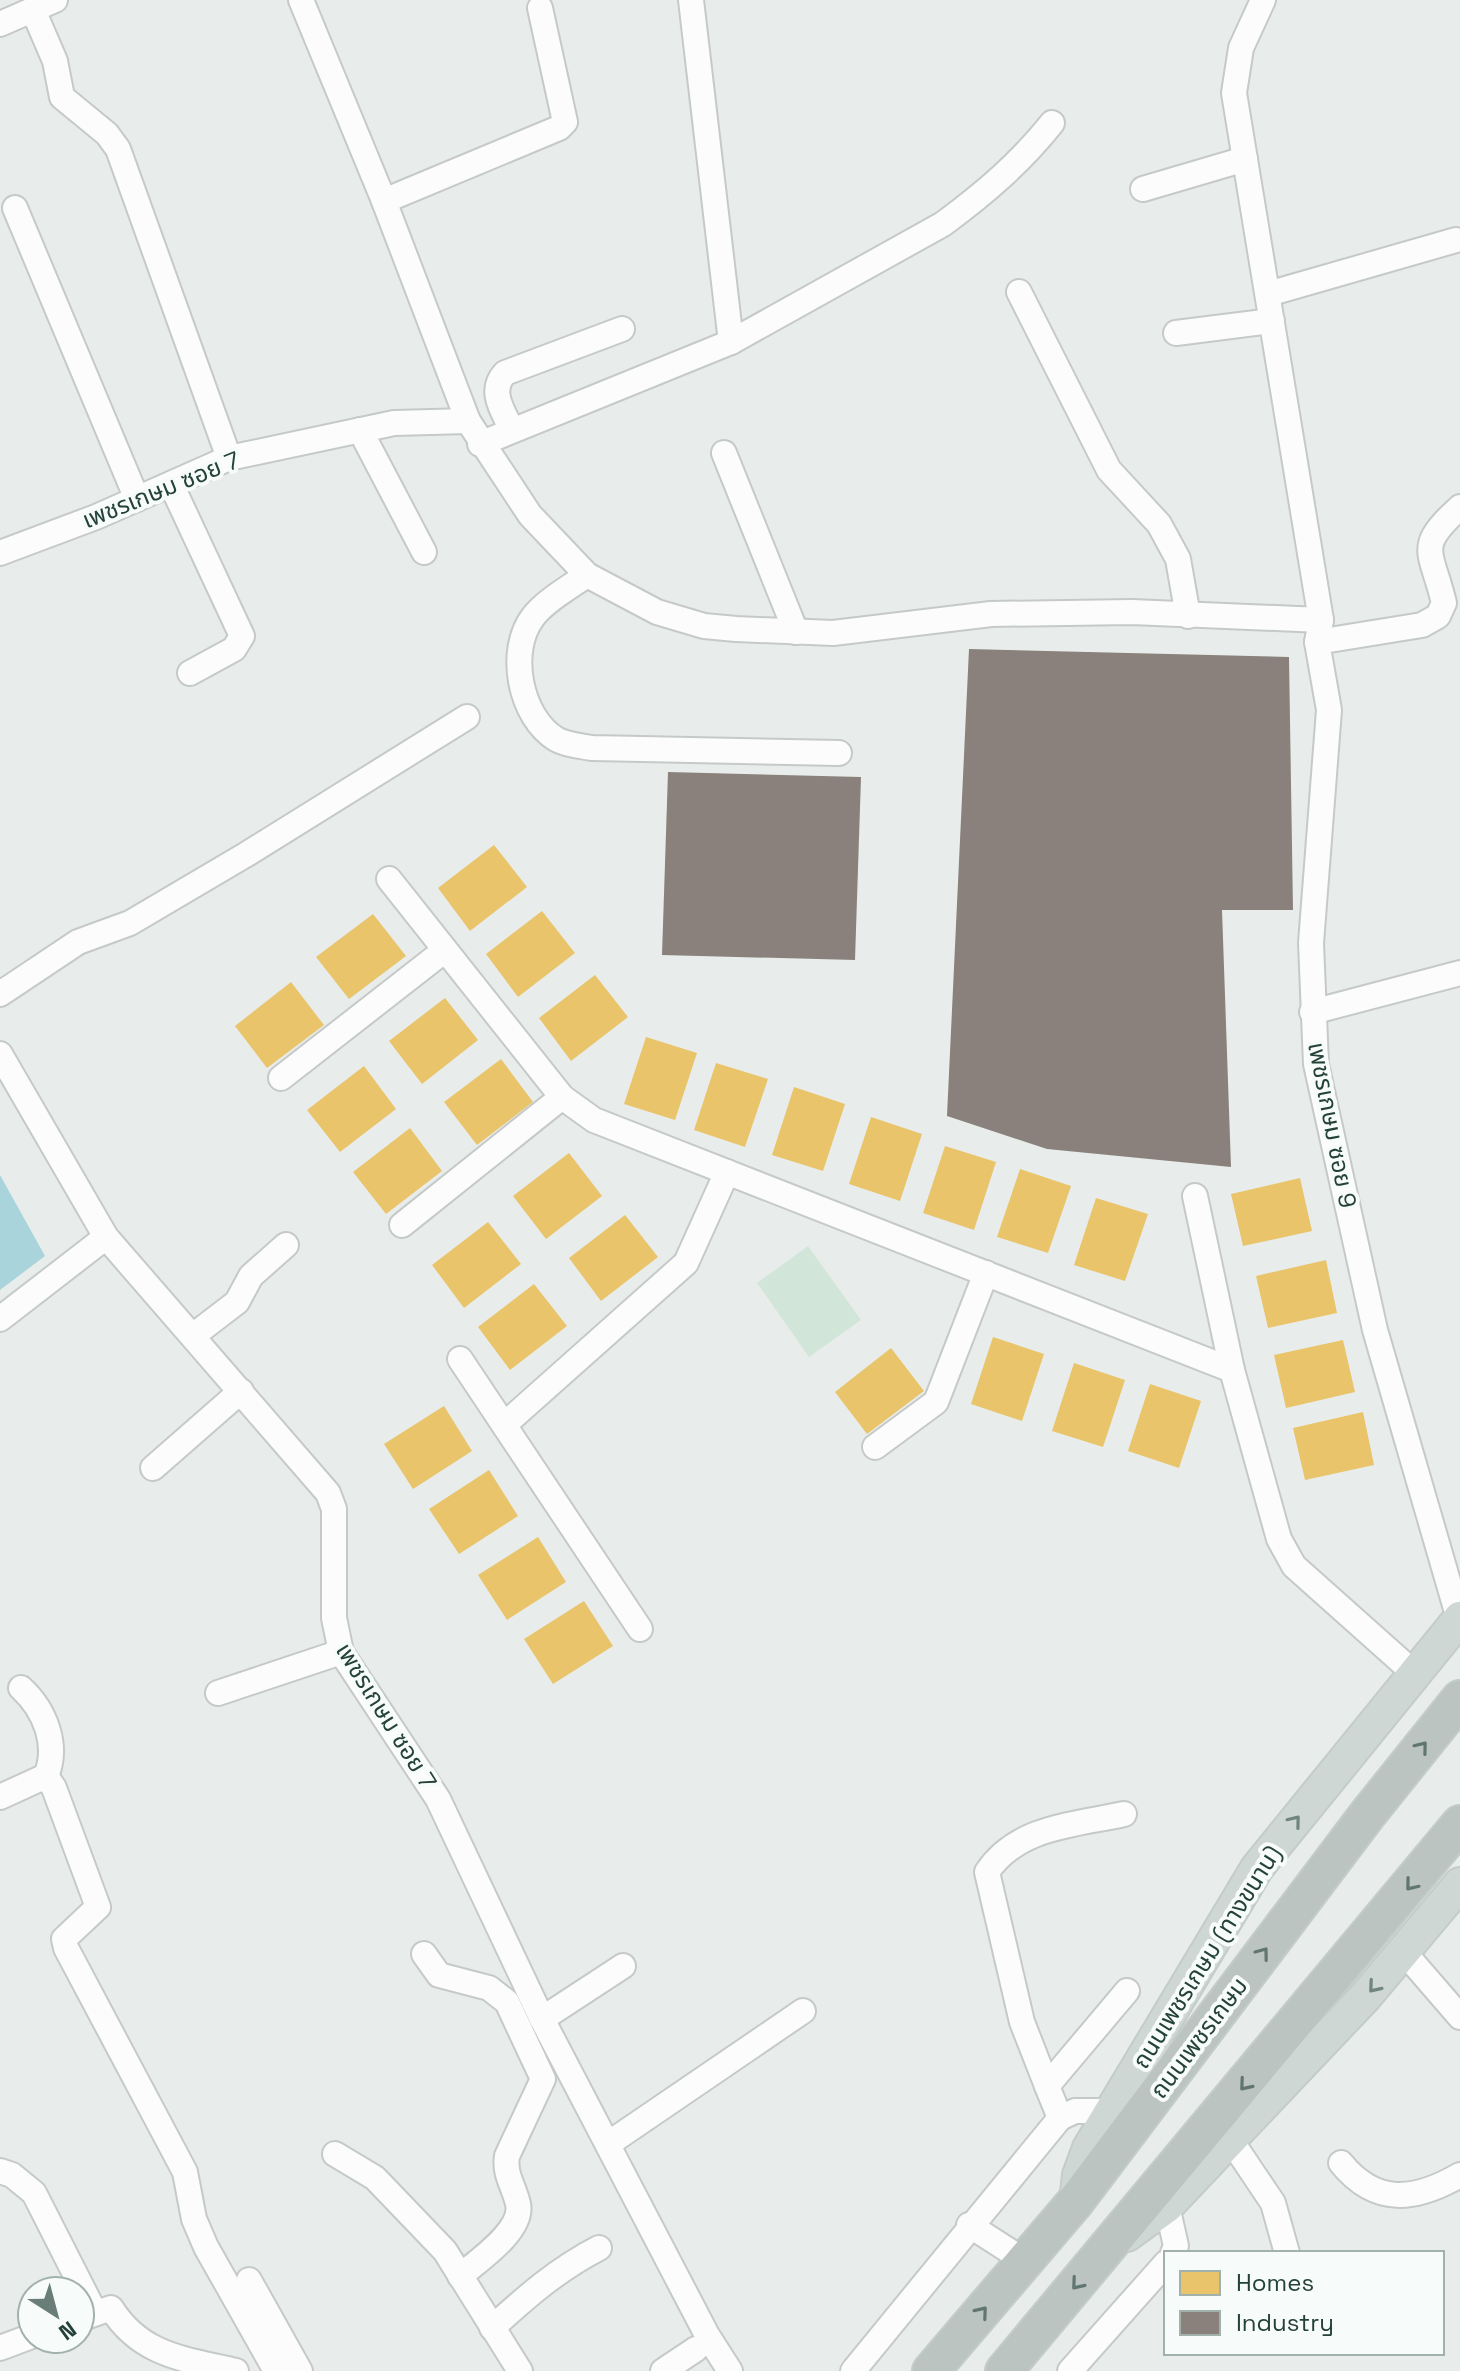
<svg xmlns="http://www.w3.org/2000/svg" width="1460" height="2371" viewBox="0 0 1460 2371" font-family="'Space Grotesk','Noto Sans Thai',sans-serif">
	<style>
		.green { fill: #d1e6d8 }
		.water { fill: #a9d4db }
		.homes { fill: #e9c46a }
		.industry { fill: #8a817c }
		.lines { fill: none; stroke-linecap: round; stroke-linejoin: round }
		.minor-casing { stroke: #c5cac8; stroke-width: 28 }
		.major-casing { stroke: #c3ccc9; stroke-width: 36 }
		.highway-casing { stroke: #c3ccc9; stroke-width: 40 }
		.minor { stroke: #fcfcfc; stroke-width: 24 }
		.major { stroke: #cfd7d5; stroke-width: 32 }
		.highway { stroke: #bcc4c2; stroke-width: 36 }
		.oneway { stroke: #617670 }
		.oneway2 { stroke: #718580 }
		.labels { text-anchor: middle; stroke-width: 8; stroke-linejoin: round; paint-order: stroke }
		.street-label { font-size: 24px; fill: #24423a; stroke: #f7fbf9 }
	</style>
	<rect width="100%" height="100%" fill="#e8edeb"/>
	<path class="green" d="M808,1246L861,1320L809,1357L757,1283Z"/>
	<path class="water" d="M0,1175L45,1256L0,1290Z"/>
	<g class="homes">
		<path d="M494,845L527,887L470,931L438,888Z"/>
		<path d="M542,911L575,953L518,997L486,954Z"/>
		<path d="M373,914L406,956L349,999L316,957Z"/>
		<path d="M595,975L628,1017L571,1061L539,1018Z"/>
		<path d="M291,982L324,1025L267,1068L235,1026Z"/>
		<path d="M445,998L478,1040L422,1084L389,1041Z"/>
		<path d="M646,1037L697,1053L675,1120L624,1104Z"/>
		<path d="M501,1059L533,1102L477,1145L444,1102Z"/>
		<path d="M716,1063L768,1079L745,1147L694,1130Z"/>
		<path d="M364,1066L396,1109L340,1152L307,1110Z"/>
		<path d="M794,1087L845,1104L823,1171L772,1155Z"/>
		<path d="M871,1117L922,1134L900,1201L849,1184Z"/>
		<path d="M410,1128L442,1171L386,1214L353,1172Z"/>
		<path d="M945,1146L996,1162L974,1230L923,1213Z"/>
		<path d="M569,1153L602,1196L546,1239L513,1196Z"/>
		<path d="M1020,1169L1071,1186L1048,1253L997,1237Z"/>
		<path d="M1300,1178L1312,1231L1243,1246L1231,1194Z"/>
		<path d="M1096,1198L1148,1214L1125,1281L1074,1265Z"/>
		<path d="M625,1215L658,1257L601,1301L569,1258Z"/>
		<path d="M488,1222L521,1264L464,1308L432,1265Z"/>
		<path d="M1326,1260L1337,1313L1268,1328L1256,1276Z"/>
		<path d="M534,1284L567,1326L510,1370L478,1327Z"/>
		<path d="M993,1337L1044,1354L1022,1421L971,1404Z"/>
		<path d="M1343,1340L1355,1392L1286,1408L1274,1355Z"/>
		<path d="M891,1348L924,1391L867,1434L835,1392Z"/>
		<path d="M1074,1363L1125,1380L1103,1447L1052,1431Z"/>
		<path d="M1150,1384L1201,1401L1179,1468L1128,1451Z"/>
		<path d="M444,1406L472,1451L413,1489L384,1444Z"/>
		<path d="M1363,1412L1374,1465L1305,1480L1293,1428Z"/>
		<path d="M489,1470L518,1516L459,1554L429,1509Z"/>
		<path d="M538,1537L566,1582L507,1620L478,1575Z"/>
		<path d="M584,1601L613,1646L553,1684L524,1639Z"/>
	</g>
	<g class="industry">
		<path d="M969,649L1289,657L1293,910H1222L1231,1167L1047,1149L947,1116Z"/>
		<path d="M668,772L861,777L855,960L662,955Z"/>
	</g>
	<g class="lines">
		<defs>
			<g id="minor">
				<path d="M301,0L384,201L468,421L530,515L587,575L657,612L704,626L736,629L833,633L991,614L1132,612L1321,620"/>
				<path d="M691,0L731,342"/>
				<path d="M1263,0L1241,48L1234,93L1321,620L1317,642L1329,710L1311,943L1316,1064L1375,1330L1459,1619"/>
				<path d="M33,10L55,61L62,97L107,134L118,149L229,458"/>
				<path d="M0,24L55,0"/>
				<path d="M1143,189L1245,159"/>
				<path d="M384,201L559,128L565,122L540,8"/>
				<path d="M15,208L137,499"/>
				<path d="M1019,292L1109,470L1159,524L1178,559L1188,616"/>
				<path d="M1268,294L1456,240"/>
				<path d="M1176,333L1272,321"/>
				<path d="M360,430L424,552"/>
				<path d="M512,430C503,411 488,391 505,373L622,329"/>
				<path d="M480,444L731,342L943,224C985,193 1020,163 1052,123"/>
				<path d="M724,453L796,632"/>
				<path d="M171,484L242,636L234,649L190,673"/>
				<path d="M0,553L96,517L229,458L394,423L468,421"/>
				<path d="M587,575C570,587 545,601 533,617C507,651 520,717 556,739C566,745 581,746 592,748L839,753"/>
				<path d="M1317,642L1422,625L1438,616L1444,603C1431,549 1415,548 1460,507"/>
				<path d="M389,879L562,1097L594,1120L1232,1370"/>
				<path d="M0,994L78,942L130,923L247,854L467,717"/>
				<path d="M1312,1012L1460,973"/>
				<path d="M0,1054L106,1237L328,1493L334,1509V1618L341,1652L438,1799L542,2019L707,2335L730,2371"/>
				<path d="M281,1078L445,950"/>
				<path d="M1195,1196L1232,1370L1279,1539L1294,1566L1414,1673"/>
				<path d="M402,1225L562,1097"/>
				<path d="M0,1319L106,1237"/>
				<path d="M194,1335L237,1302L251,1276L286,1245"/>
				<path d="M460,1359L640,1629"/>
				<path d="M504,1425L686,1263L727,1172"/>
				<path d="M875,1447L936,1402L986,1273"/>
				<path d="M153,1468L241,1391"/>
				<path d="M218,1693L341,1652"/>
				<path d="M46,1776L54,1788L98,1907L64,1939L66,1948L185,2172L194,2219L206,2247L276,2371"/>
				<path d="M0,1797L46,1776C59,1745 45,1710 21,1688"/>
				<path d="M1403,1951L1460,2017"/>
				<path d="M424,1954L439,1975L489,1988L507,2002L543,2079L507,2156C504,2175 514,2186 518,2204C524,2230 478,2261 460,2276"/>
				<path d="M542,2019L623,1966"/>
				<path d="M1047,2086L1022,2022L987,1872C1018,1826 1075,1825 1124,1814"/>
				<path d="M1060,2118L1075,2111H1111"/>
				<path d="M1230,2139L1273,2203L1287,2253"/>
				<path d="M608,2144L803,2011"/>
				<path d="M335,2154L375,2178L445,2251L520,2371"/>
				<path d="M1341,2163C1376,2206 1415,2201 1460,2175"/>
				<path d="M0,2171L12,2175L34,2193L95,2313"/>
				<path d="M1167,2206L1176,2246L1173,2253"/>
				<path d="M969,2225L1025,2261"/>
				<path d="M249,2280L300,2371"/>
				<path d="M80,2319L111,2308C141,2356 185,2359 236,2371"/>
				<path d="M492,2328C526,2297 558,2269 599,2248"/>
				<path d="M0,2348L32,2336"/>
				<path d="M663,2371L696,2349"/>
				<path d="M853,2371L1060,2118L1047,2086L1127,1991"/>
				<path d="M1070,2371L1166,2263"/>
			</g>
			<g id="major">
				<path d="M1076,2201L1079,2175L1089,2148L1257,1868L1460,1618"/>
				<path d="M1127,2235L1167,2206L1366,1996L1460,1884"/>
			</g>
			<g id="highway">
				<path d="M931,2371L1076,2201L1367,1815L1460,1699"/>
				<path d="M1004,2371L1460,1824"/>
			</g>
		</defs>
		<use href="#minor" class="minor-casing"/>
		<use href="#major" class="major-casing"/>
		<use href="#highway" class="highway-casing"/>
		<use href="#minor" class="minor"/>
		<use href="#major" class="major"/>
		<use href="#highway" class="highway"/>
	</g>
	<defs><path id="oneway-chevron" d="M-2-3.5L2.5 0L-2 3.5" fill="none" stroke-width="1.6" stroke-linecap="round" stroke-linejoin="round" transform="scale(2)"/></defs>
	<g class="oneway">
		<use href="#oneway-chevron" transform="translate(1422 1747) rotate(-51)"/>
		<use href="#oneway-chevron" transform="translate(1411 1885) rotate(129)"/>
		<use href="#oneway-chevron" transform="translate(1263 1953) rotate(-53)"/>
		<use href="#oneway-chevron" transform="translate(1245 2085) rotate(130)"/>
		<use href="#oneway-chevron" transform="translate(1077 2284) rotate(130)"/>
		<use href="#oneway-chevron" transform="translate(982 2312) rotate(-50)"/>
	</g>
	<g class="oneway2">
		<use href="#oneway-chevron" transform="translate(1295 1821) rotate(-51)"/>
		<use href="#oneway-chevron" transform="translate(1374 1987) rotate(130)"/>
	</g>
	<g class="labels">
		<g class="street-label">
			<text transform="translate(161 490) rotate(-22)" y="8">เพชรเกษม ซอย 7</text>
			<text transform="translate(1332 1125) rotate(79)" y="8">เพชรเกษม ซอย 9</text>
			<text transform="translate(386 1716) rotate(58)" y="8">เพชรเกษม ซอย 7</text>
			<text transform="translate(1207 1957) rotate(-58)" y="8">ถนนเพชรเกษม (ทางขนาน)</text>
			<text transform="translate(1199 2038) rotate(-53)" y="8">ถนนเพชรเกษม</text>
		</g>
	</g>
	<rect x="1164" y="2251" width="280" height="104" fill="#f7fbf9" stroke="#a3b1ad" stroke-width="2"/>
	<rect x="1180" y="2271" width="40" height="24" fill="#e9c46a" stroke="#a3b1ad" stroke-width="2"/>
	<text x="1236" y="2291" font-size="24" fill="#24423a">Homes</text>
	<rect x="1180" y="2311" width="40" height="24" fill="#8a817c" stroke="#a3b1ad" stroke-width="2"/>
	<text x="1236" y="2331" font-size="24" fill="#24423a">Industry</text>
	<g transform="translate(56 2315) rotate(144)"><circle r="38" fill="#f7fbf9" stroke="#a3b1ad" stroke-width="2"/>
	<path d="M0-6L14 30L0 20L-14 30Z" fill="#697e78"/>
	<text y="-12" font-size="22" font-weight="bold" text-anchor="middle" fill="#24423a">N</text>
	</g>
</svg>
